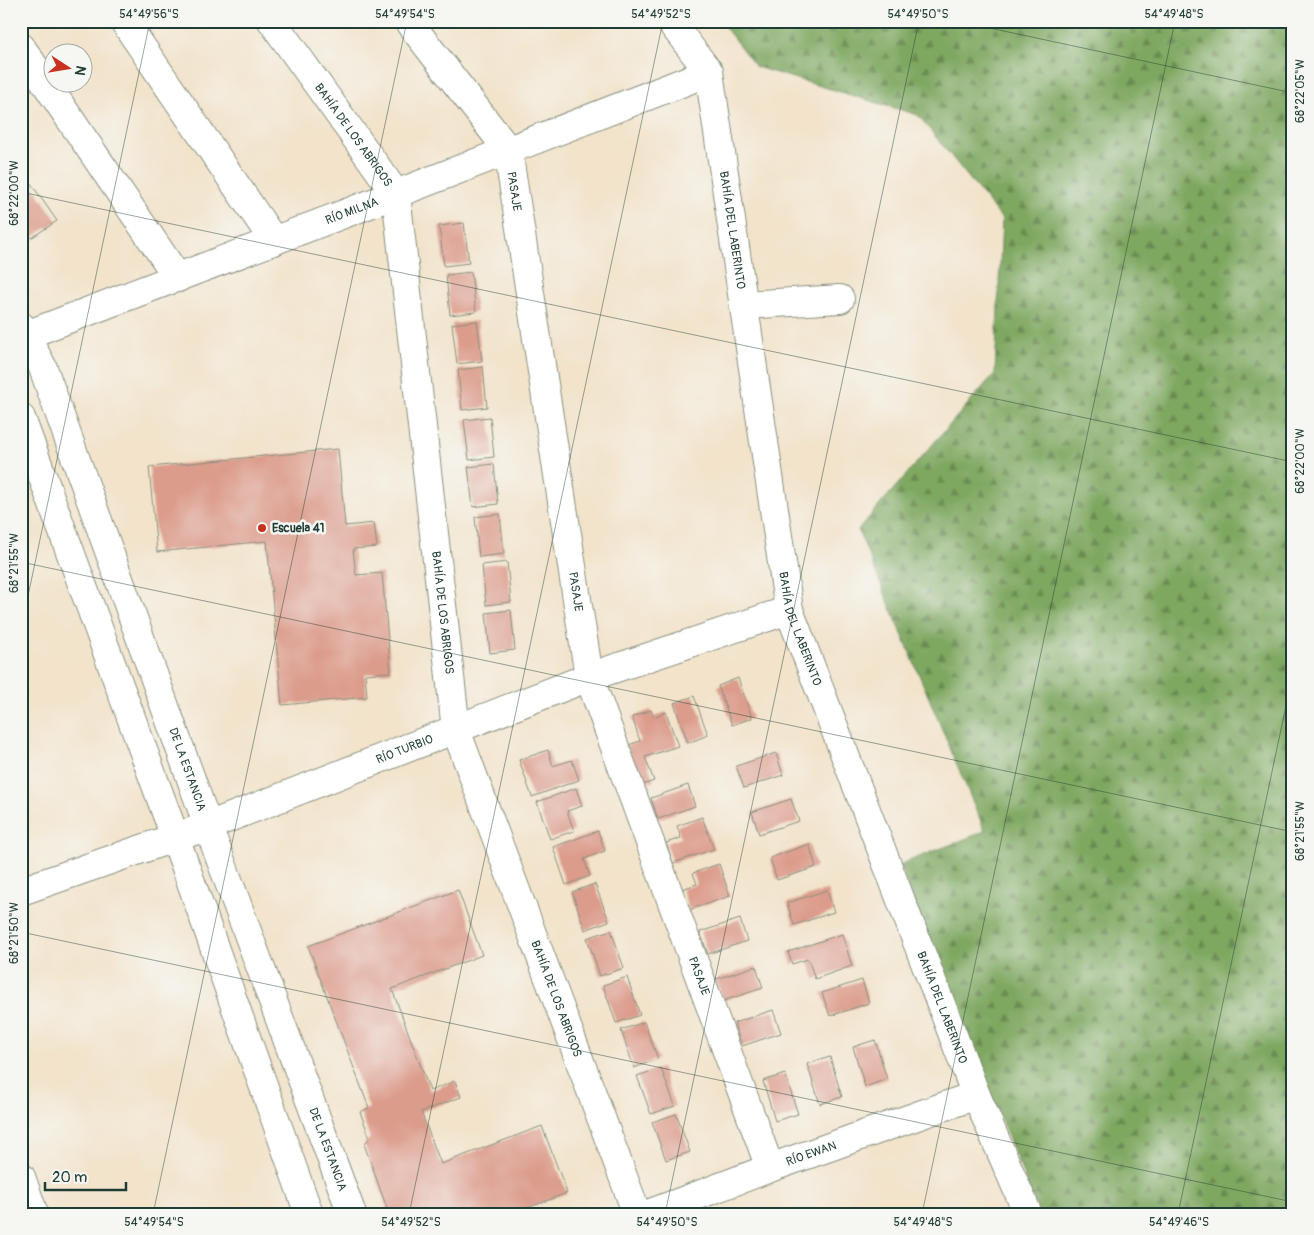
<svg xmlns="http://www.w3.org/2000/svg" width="1314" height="1235" viewBox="0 0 1314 1235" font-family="Pangolin,sans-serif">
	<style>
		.forest { fill: url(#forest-firs); stroke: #4e724a }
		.building { fill: #dc9c8c }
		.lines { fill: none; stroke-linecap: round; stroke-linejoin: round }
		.minor-casing { stroke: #88907f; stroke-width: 30 }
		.minor { stroke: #fff; stroke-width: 28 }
		.ticks { fill: none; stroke: #1f3d34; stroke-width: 1; stroke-opacity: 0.45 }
		.poi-dot { fill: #c8321e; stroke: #f6f6f2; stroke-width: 2 }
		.labels { text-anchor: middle; stroke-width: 5; stroke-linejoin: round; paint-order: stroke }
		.street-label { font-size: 12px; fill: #1f3d34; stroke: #f6f6f2 }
		.poi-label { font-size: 12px; font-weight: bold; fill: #1f3d34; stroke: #f6f6f2; text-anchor: start }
		.neatline { fill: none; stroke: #1f3d34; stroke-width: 2 }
		.ticks-label { font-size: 12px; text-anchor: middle; fill: #1f3d34 }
	</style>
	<defs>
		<pattern id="forest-firs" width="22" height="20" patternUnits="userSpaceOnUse" patternTransform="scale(1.25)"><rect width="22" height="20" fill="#7ea760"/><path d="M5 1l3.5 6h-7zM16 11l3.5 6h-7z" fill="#678950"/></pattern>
	</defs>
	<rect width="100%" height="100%" fill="#f6f6f2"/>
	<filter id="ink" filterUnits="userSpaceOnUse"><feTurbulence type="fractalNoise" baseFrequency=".02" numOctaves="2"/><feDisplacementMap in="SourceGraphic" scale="10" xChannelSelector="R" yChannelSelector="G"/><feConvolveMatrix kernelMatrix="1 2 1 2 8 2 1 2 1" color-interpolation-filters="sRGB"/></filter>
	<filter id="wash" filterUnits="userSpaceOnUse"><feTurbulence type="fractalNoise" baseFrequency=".0096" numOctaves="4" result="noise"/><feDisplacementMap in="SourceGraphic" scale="20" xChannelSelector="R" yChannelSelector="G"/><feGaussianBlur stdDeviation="1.12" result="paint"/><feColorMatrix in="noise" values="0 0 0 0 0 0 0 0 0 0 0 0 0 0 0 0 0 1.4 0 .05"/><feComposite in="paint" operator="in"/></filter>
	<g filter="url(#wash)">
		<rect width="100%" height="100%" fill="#f2e3ca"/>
		<path class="forest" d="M720,21H1293V1214H1039L899,865L985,831L858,530L995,373L1002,219L918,115L756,67Z"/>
		<g id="blocks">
			<g class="building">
				<path d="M30,182L57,221L31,238L21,224V189Z"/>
				<path d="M464,223L469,263L444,266L439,226Z"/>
				<path d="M471,272L476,312L450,315L446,275Z"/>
				<path d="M477,321L482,361L457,364L452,324Z"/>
				<path d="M483,367L487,407L462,410L458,370Z"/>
				<path d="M490,417L494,457L469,460L464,420Z"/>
				<path d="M338,449L345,526L374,523L377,547L353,549L356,575L382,573L391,672L365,674L367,697L282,705L267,541L157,552L149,467Z"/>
				<path d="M494,464L498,504L473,507L468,467Z"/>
				<path d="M500,514L504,554L479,557L475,517Z"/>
				<path d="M507,562L511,602L486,605L482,565Z"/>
				<path d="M511,610L515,650L490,653L486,613Z"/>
				<path d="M738,678L752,718L732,725L718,686Z"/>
				<path d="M694,696L708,735L688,743L674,703Z"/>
				<path d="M651,710L654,717L666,712L678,746L645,757L654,781L634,788L620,748L640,741L632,717Z"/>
				<path d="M548,750L553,766L572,760L579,780L532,797L519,760Z"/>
				<path d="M776,753L783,775L744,788L736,766Z"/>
				<path d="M688,785L695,806L658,819L651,798Z"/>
				<path d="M576,788L582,806L567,811L574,831L550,839L537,802Z"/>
				<path d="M791,799L799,821L759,834L752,812Z"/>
				<path d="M702,817L714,849L673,863L666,843L681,838L677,826Z"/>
				<path d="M598,831L605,851L584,859L590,876L566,885L553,847Z"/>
				<path d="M809,844L816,867L777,880L770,858Z"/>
				<path d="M719,864L730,896L689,910L682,889L697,884L693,873Z"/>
				<path d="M595,884L609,921L585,930L572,892Z"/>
				<path d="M458,890L482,955L392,989L430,1091L455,1081L461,1097L421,1112L441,1164L542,1126L567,1193L511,1214H400L399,1210L389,1214L364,1144L370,1138L360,1112L369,1108L308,946Z"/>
				<path d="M827,890L834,912L794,925L787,903Z"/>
				<path d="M740,919L747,941L708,954L700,932Z"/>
				<path d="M611,930L624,968L600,976L587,938Z"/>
				<path d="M842,934L852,966L815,979L808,959L792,964L788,952Z"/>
				<path d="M756,966L763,988L723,1001L716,979Z"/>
				<path d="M627,977L640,1015L616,1023L603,985Z"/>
				<path d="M862,980L869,1003L830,1016L822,993Z"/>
				<path d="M773,1010L781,1033L742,1046L734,1023Z"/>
				<path d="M644,1022L658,1059L634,1068L621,1030Z"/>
				<path d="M875,1040L887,1079L865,1087L853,1047Z"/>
				<path d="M830,1057L842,1097L820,1104L807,1064Z"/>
				<path d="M661,1068L675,1106L651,1114L637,1076Z"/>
				<path d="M785,1074L798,1114L775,1121L763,1081Z"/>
				<path d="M676,1114L690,1152L666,1160L652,1122Z"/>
			</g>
		</g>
	</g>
	<g filter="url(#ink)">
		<use href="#blocks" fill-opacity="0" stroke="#88907f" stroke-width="1"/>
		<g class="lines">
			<defs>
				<g id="minor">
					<path d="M124,21L274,241"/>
					<path id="s1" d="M272,21L396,194L456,730L637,1214"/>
					<path id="s2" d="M408,21L508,150L589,677L770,1168"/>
					<path id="s3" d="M670,21L709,72L789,610L976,1095L1028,1214"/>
					<path d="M21,47L178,278"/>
					<path d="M744,305L840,299"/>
					<path id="s4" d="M21,326L43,368L208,826L352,1214"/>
					<path id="s5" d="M21,337L396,194L709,72"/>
					<path d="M21,418L175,837L309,1214"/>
					<path id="s6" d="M21,891L208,826L589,677L789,610"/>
					<path d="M21,1177L34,1214"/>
					<path id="s7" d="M648,1214L770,1168L976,1095"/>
				</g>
			</defs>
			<use href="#minor" class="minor-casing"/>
			<use href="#minor" class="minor"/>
		</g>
	</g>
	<path class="ticks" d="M957,21L1293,93M21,192L1293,462M21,562L1293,832M21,629L150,21M21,932L1293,1202M153,1214L407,21M409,1214L663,21M665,1214L919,21M922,1214L1175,21M1178,1214L1293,673"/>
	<circle class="poi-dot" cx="262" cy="528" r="5"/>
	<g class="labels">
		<g class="street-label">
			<text dy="4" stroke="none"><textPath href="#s1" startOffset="140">BAHÍA DE LOS ABRIGOS</textPath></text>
			<text dy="4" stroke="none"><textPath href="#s2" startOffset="205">PASAJE</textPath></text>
			<text dy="4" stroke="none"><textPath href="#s5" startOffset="354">RÍO MILNA</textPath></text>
			<text dy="4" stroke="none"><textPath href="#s3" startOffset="224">BAHÍA DEL LABERINTO</textPath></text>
			<text dy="4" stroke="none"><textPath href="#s2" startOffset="610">PASAJE</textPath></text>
			<text dy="4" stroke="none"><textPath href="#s1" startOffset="634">BAHÍA DE LOS ABRIGOS</textPath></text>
			<text dy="4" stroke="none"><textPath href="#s3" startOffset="629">BAHÍA DEL LABERINTO</textPath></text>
			<text dy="4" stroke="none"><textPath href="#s6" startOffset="409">RÍO TURBIO</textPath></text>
			<text dy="4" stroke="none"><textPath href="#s4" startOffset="474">DE LA ESTANCIA</textPath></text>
			<text dy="4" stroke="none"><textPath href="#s2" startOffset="1015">PASAJE</textPath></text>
			<text dy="4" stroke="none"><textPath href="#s1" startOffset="1039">BAHÍA DE LOS ABRIGOS</textPath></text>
			<text dy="4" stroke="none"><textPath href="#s3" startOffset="1034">BAHÍA DEL LABERINTO</textPath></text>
			<text dy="4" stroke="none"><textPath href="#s4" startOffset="879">DE LA ESTANCIA</textPath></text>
			<text dy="4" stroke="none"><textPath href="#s7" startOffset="174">RÍO EWAN</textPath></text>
		</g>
		<g class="poi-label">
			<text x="272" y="532">Escuela 41</text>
		</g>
	</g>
	<rect width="1314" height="1235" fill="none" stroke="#f6f6f2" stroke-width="55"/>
	<g transform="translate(68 68) rotate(102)"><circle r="24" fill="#f6f6f2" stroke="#a0aca6"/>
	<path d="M0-4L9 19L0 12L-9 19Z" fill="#c8321e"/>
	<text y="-8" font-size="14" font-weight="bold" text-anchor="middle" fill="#1f3d34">N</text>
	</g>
	<path d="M45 1182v8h81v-8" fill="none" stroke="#1f3d34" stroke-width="2.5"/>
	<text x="52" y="1182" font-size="15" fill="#1f3d34" stroke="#f6f6f2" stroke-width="4" paint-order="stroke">20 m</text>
	<rect x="28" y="28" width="1258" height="1180" class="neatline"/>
	<g class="ticks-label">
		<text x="149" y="18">54°49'56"S</text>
		<text x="405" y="18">54°49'54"S</text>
		<text x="661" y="18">54°49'52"S</text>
		<text x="918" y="18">54°49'50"S</text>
		<text x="1174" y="18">54°49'48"S</text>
		<text transform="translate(1300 91) rotate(-90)" y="4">68°22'05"W</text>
		<text transform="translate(14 193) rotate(-90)" y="4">68°22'00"W</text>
		<text transform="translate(1300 461) rotate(-90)" y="4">68°22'00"W</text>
		<text transform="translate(14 563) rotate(-90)" y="4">68°21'55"W</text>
		<text transform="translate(1300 831) rotate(-90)" y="4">68°21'55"W</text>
		<text transform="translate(14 933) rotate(-90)" y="4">68°21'50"W</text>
		<text x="154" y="1226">54°49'54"S</text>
		<text x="411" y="1226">54°49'52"S</text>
		<text x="667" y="1226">54°49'50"S</text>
		<text x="923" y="1226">54°49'48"S</text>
		<text x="1179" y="1226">54°49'46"S</text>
	</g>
</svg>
